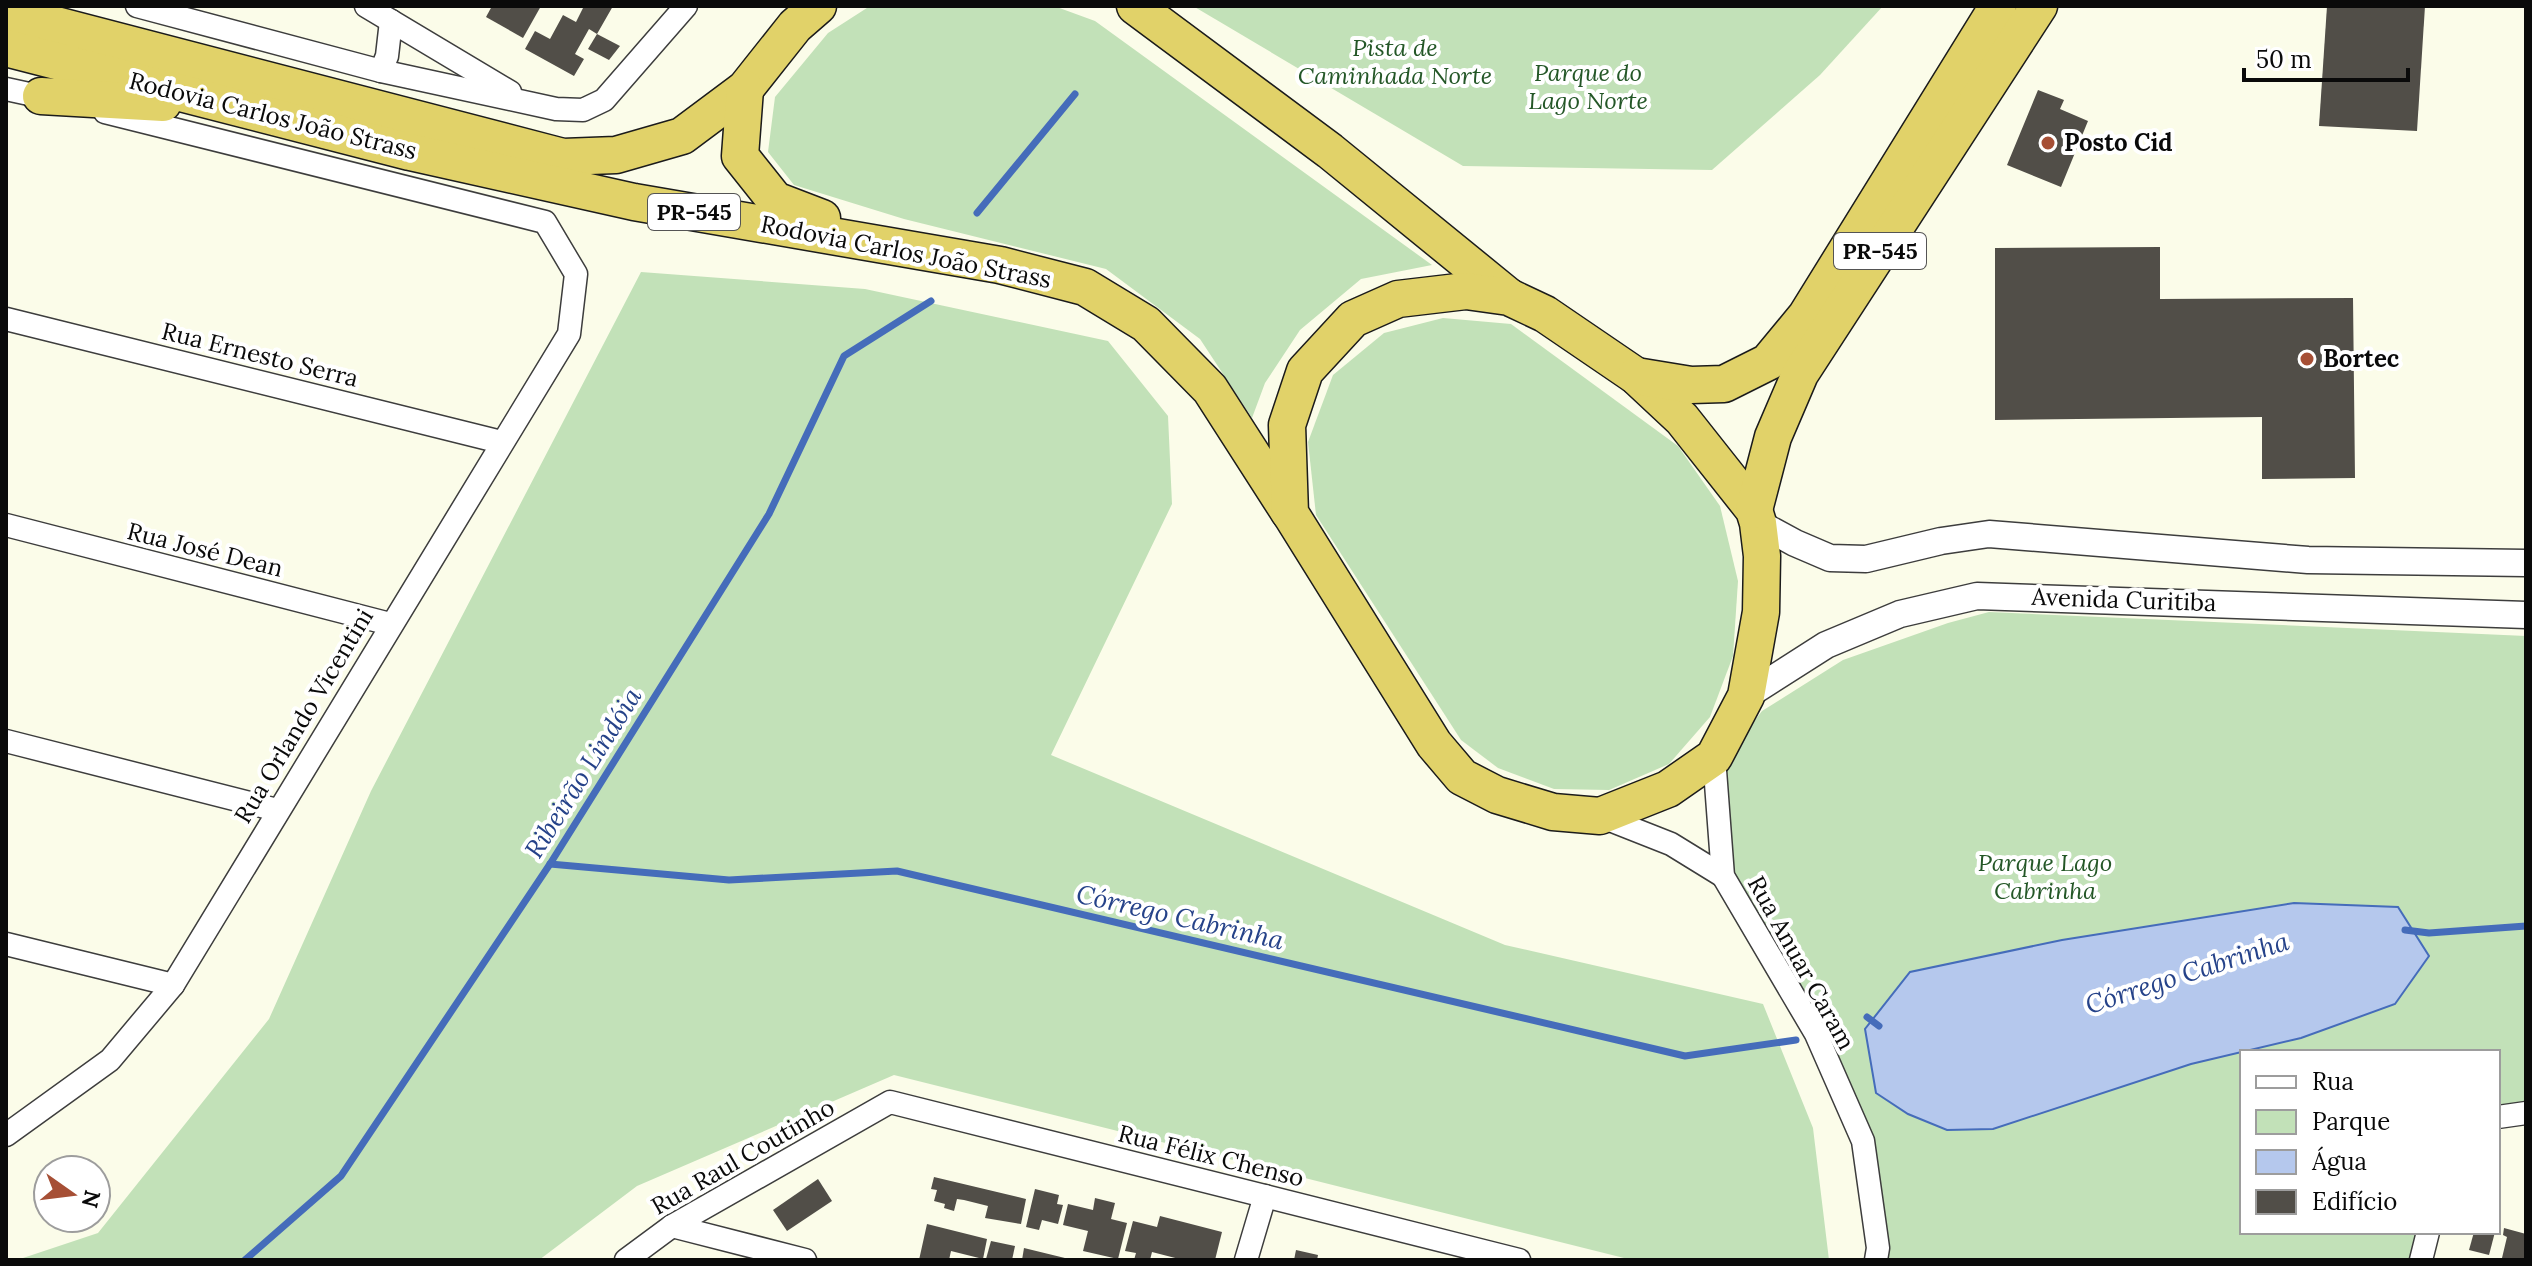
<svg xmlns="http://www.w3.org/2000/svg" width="2532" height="1266" viewBox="0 0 2532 1266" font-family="Lora,serif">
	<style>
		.green { fill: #c2e1b8 }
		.water { fill: #b5c8ed; stroke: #456cba; stroke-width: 2 }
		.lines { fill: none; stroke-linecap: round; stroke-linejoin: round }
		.stream { stroke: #456cba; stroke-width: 7 }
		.building { fill: #514e48 }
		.minor-casing { stroke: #3d3d3d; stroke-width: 25 }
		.tertiary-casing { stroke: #3d3d3d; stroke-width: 29 }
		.trunk-casing { stroke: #1b1b1b; stroke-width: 39 }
		.minor { stroke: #fff; stroke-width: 22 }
		.tertiary { stroke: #fff; stroke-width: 26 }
		.trunk { stroke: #e1d269; stroke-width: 36 }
		.poi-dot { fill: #a64f35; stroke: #fff; stroke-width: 3 }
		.labels { text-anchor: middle; stroke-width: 8; stroke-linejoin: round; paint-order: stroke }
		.shield { fill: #fff; stroke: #545454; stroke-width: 2 }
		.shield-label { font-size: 22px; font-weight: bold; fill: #0a0a0a }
		.park-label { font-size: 24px; font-style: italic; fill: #245727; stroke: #fff }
		.street-label { font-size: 24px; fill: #0a0a0a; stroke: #fff }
		.poi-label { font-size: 24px; font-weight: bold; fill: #0a0a0a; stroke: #fff; text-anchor: start }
		.water-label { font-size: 26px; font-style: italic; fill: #254289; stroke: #fff }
	</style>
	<rect width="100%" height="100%" fill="#fbfce9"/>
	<g class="green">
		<path d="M870,6H1054L1095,21L1432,265L1361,279L1300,330L1265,383L1252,418L1200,339L1106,269L904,219L794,185L768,152L775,97L828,33Z"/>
		<path d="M1193,6H1883L1820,75L1712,170L1463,166Z"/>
		<path d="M641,272L865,289L1108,341L1168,416L1172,504L1051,755L1505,945L1763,1004L1813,1128L1829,1260H1632L894,1075L637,1186L539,1260H17L98,1233L269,1019L371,791Z"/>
		<path d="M1443,318L1511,324L1678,446L1720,506L1738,581L1733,656L1710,717L1669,764L1609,790L1554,789L1498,768L1461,740L1316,515L1308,442L1333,375L1384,333Z"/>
		<path d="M1989,612L2526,636V1104L2498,1108V1052H2242V1232H2422L2416,1260H1888L1889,1246L1874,1141L1814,1006L1734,878L1725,759L1762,711L1843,660L1948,623Z"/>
	</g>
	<path class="water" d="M2294,903L2398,907L2429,956L2395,1004L2301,1038L2191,1064L1993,1129L1947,1130L1908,1114L1876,1093L1865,1029L1910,972L2062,940Z"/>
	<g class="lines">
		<g class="stream">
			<path d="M977,213L1075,94"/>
			<path d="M550,864L729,880L897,871L1685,1056L1796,1040"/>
			<path d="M2405,930L2429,933L2526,926"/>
			<path d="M1867,1017L1879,1026"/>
			<path d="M245,1260L341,1176L550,864L769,514L844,356L931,301"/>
		</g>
	</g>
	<g class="building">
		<path d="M492,6H541L523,38L486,17Z"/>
		<path d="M584,6H613L597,34L589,29L575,54L584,59L574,76L525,49L535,31L550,39L563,15L576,22Z"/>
		<path d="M2327,6H2425L2417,131L2319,126Z"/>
		<path d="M597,34L620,46L609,60L588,49Z"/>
		<path d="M2038,90L2064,100L2060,109L2088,121L2061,187L2007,165Z"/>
		<path d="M2160,247V299L2353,298L2355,478L2262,479V417L1995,420V248Z"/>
		<path d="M934,1177L1026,1199L1021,1224L985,1218L988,1206L964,1200L957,1199L954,1211L944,1208L945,1204L934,1201L937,1190L931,1189Z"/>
		<path d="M818,1179L832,1201L787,1231L773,1210Z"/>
		<path d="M1035,1189L1059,1195L1057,1204L1063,1205L1058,1224L1042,1220L1039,1230L1026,1227Z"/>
		<path d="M1095,1198L1115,1203L1111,1219L1127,1223L1118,1259L1083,1251L1088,1231L1063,1225L1068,1204L1093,1210Z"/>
		<path d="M1160,1216L1222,1232L1215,1260H1183L1152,1252L1150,1260H1134L1136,1253L1125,1251L1133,1221L1157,1227Z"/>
		<path d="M927,1224L987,1239L983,1259L951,1251L949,1260H919Z"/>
		<path d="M2504,1228L2526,1234L2524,1260L2502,1258L2507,1237L2503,1235Z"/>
		<path d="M2474,1232H2495L2489,1255L2469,1250Z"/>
		<path d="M991,1241L1015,1246L1012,1260L986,1259Z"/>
		<path d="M1024,1248L1069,1259V1260H1022Z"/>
		<path d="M1296,1250L1318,1255L1317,1260H1294Z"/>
	</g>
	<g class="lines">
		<defs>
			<g id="minor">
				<path d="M137,6L381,71L556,109L583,110L604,100L686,6"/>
				<path d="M366,6L510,92"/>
				<path d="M381,71L387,56L391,21"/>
				<path d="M6,89L52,99"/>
				<path d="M6,319L501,442"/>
				<path d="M6,525L390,624"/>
				<path d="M6,741L277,810"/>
				<path d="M1714,757L1723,876L1816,1034L1863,1141L1878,1248L1876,1260"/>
				<path d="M1600,816L1671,844L1723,876"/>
				<path d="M6,944L173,985"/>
				<path d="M2498,1117L2526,1113"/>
				<path d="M6,1135L110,1060L173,985L569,334L576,274L545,222L105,112"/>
				<path d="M672,1226L805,1260"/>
				<path d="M626,1260L672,1226L890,1102L1519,1260"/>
				<path d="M1246,1260L1265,1196"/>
				<path d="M2421,1260L2428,1232"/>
			</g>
			<g id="tertiary">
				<path d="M1758,523L1795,543L1830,558L1866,559L1941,541L1989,534L2308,560L2526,563"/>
				<path d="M1746,696L1826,645L1900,614L1977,596L2526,615"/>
			</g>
			<g id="trunk">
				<path d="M1135,6L1330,151L1508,296"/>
				<path d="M6,12L563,157L616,155L682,136L745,89L795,26L818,6"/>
				<path d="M6,48L410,152L634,202L1000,265L1085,287L1146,324L1210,389L1289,512"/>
				<path d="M745,89L740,156L775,200L822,218"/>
				<path d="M41,96L163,103"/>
				<path d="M1466,291L1509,297L1545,314L1636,376L1682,419L1754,510L1758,523L1762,556L1761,612L1746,696L1714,757L1668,789L1600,816L1553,812L1497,795L1462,777L1434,744L1290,513L1287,425L1305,371L1353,319L1398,299Z"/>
				<path d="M1636,376L1691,385L1724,384L1768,362L1806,316L1998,6"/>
				<path d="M1754,510L1773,437L1800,374L2039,6"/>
			</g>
		</defs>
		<use href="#minor" class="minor-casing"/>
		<use href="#tertiary" class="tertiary-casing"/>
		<use href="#trunk" class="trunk-casing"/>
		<use href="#minor" class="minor"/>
		<use href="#tertiary" class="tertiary"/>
		<use href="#trunk" class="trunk"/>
	</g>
	<g class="poi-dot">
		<circle cx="2048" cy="143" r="8"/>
		<circle cx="2307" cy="359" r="8"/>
	</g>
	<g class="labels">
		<g class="shield">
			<rect x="648" y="194" width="92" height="36" rx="6"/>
			<rect x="1834" y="233" width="92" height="36" rx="6"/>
		</g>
		<g class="shield-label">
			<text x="694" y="220">PR-545</text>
			<text x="1880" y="259">PR-545</text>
		</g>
		<g class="park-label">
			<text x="1395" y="56">Pista de<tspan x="1395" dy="28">Caminhada Norte</tspan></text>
			<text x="1588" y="81">Parque do<tspan x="1588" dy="28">Lago Norte</tspan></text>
			<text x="2045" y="871">Parque Lago<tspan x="2045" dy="28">Cabrinha</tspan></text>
		</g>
		<g class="street-label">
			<text transform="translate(273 116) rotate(14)" y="8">Rodovia Carlos João Strass</text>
			<text transform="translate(906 252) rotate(11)" y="8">Rodovia Carlos João Strass</text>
			<text transform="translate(260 355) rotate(14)" y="8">Rua Ernesto Serra</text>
			<text transform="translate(205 550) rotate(14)" y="8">Rua José Dean</text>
			<text transform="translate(2124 600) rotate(2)" y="8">Avenida Curitiba</text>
			<text transform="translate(304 716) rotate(-59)" y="8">Rua Orlando Vicentini</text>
			<text transform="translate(1801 963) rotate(61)" y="8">Rua Anuar Caram</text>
			<text transform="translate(1211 1156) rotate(14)" y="8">Rua Félix Chenso</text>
			<text transform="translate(743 1157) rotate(-30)" y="8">Rua Raul Coutinho</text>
		</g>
		<g class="poi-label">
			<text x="2064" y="151">Posto Cid</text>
			<text x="2323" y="367">Bortec</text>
		</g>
		<g class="water-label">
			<text transform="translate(583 773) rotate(-58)" y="9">Ribeirão Lindóia</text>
			<text transform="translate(1180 917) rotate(13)" y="9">Córrego Cabrinha</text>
			<text transform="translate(2187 973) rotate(-18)" y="9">Córrego Cabrinha</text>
		</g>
	</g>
	<rect width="2532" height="1266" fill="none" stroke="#0a0a0a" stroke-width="16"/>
	<rect x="2240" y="1050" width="260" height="184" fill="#ffffff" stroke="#9d9d9d" stroke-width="2"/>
	<rect x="2256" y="1076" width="40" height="12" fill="#ffffff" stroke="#9d9d9d" stroke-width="2"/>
	<text x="2312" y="1090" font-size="24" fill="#0a0a0a">Rua</text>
	<rect x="2256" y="1110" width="40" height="24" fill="#c2e1b8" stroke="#9d9d9d" stroke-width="2"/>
	<text x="2312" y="1130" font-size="24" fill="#0a0a0a">Parque</text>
	<rect x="2256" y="1150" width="40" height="24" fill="#b5c8ed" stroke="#9d9d9d" stroke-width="2"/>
	<text x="2312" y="1170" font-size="24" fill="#0a0a0a">Água</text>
	<rect x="2256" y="1190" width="40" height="24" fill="#514e48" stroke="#9d9d9d" stroke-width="2"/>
	<text x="2312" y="1210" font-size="24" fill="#0a0a0a">Edifício</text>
	<g transform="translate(72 1194) rotate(104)"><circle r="38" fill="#ffffff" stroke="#9d9d9d" stroke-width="2"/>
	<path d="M0-6L14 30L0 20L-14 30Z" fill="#a64f35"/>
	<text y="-12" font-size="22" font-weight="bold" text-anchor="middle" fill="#0a0a0a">N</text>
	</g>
	<path d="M2244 68v12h164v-12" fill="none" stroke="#0a0a0a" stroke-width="4"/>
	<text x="2256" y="68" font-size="24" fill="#0a0a0a" stroke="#ffffff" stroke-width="6" paint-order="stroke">50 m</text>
</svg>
